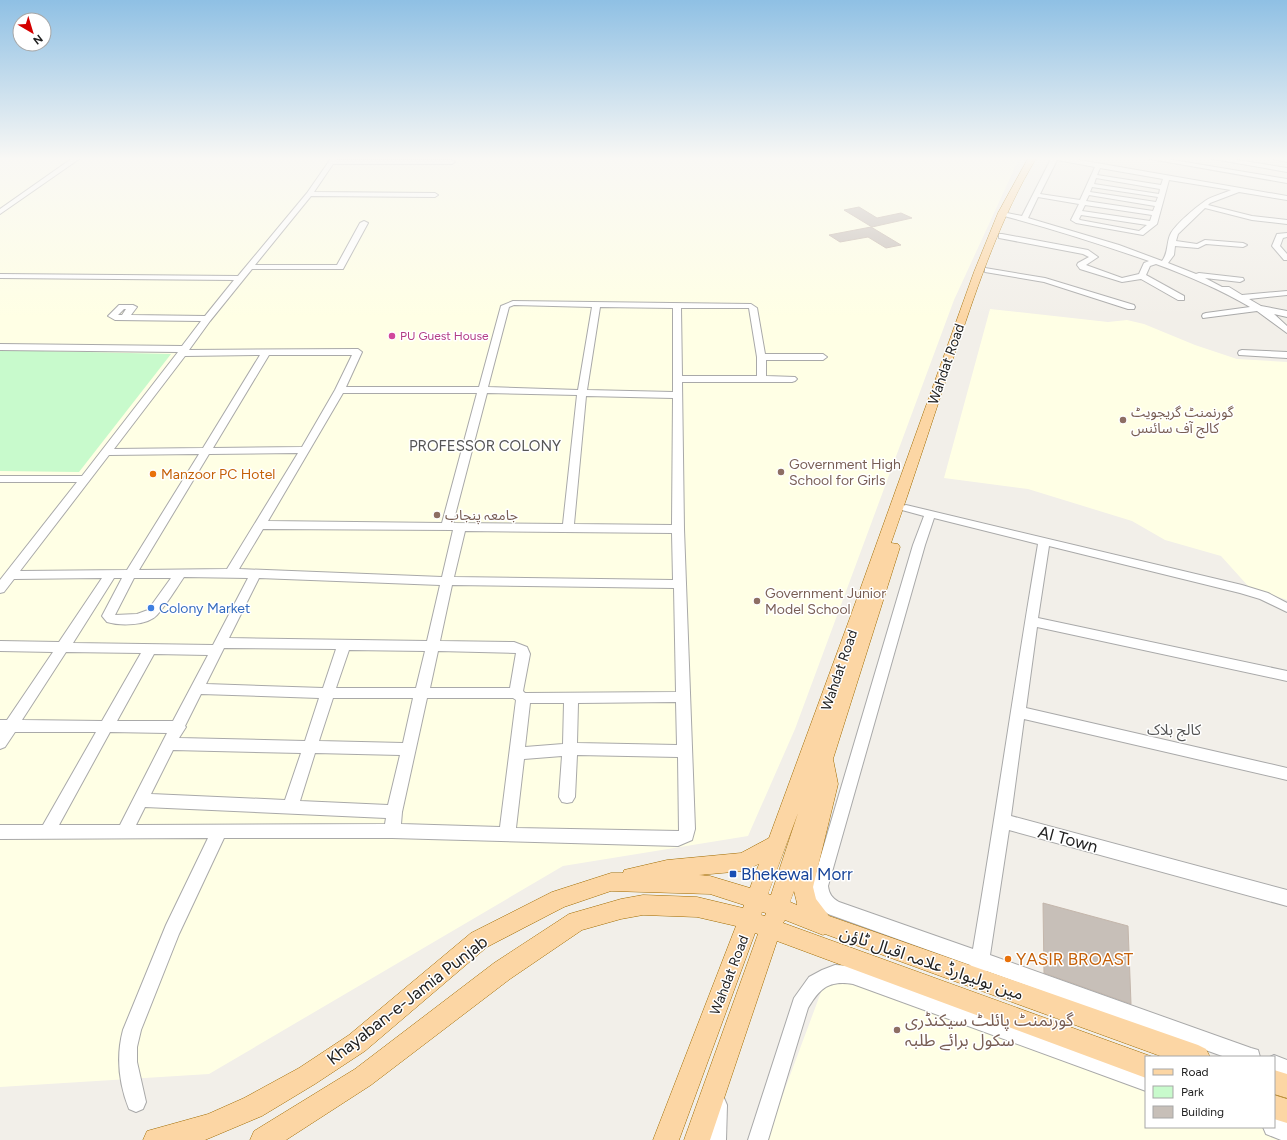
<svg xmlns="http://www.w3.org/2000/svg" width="1287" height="1140" viewBox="0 0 1287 1140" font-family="Figtree,'Noto Sans Arabic',sans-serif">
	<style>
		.education { fill: #ffffe5 }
		.park { fill: #c8facc }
		.building { fill: #c7bfb8; stroke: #c4b6ab }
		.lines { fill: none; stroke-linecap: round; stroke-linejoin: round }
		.minor-casing { stroke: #a9a9a9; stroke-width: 2 }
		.major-casing { stroke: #a06b00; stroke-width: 1 }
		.minor { fill: #fff; fill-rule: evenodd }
		.major { fill: #fcd6a4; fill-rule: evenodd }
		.hotel-dot { fill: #d1479c; stroke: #fff; stroke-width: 1.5 }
		.education-dot { fill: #8d6e63; stroke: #fff; stroke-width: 1.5 }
		.food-dot { fill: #e8710a; stroke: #fff; stroke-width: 1.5 }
		.shop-dot { fill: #3f7fe0; stroke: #fff; stroke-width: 1.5 }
		.transit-dot { fill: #1a4fb4; stroke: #fff; stroke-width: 1.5 }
		.labels { text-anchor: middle; stroke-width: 3; stroke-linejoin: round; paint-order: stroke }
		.far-hotel-label { font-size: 12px; fill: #b23c85; stroke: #fff; text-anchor: start }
		.street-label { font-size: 14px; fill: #222; stroke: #fff }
		.education-label { font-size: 14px; fill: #785e54; stroke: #fff; text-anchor: start }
		.food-label { font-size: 14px; fill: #c56008; stroke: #fff; text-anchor: start }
		.shop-label { font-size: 14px; fill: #366cbe; stroke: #fff; text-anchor: start }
		.neighbourhood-label { font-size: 15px; fill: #555; stroke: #fff }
		.near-street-label { font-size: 17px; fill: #222; stroke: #fff }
		.near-transit-label { font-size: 17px; fill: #164399; stroke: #fff; text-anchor: start }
		.near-food-label { font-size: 17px; fill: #c56008; stroke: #fff; text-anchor: start }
		.near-education-label { font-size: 17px; fill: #785e54; stroke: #fff; text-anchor: start }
	</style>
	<rect width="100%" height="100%" fill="#f2efe9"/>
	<g class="education">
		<path d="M0,157H1022L1017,163L954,300L795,729L748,836L563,866L209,1074L0,1087Z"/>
		<path d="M990,309L1108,322L1127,320L1144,324L1195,345L1237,359L1287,362V600L1249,587L1221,556L1165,540L1132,521L1028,489L944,478Z"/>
		<path d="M827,976L1146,1084V1127H1273L1287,1132V1140H766Z"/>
	</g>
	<path class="park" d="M0,350L171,354L79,472L0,471Z"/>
	<g class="building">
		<path d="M859,207L877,218L901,213L912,218L872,227L844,210Z"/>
		<path d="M871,227L901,245L886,248L868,237L840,242L829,235Z"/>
		<path d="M1043,903L1128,926L1131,1004L1044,973Z"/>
	</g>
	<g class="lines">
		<defs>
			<g id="minor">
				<path d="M74,157H82L0,214V209Z"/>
				<path d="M332,157H338L336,160H452L455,162L452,164H333L314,192L435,193L438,195L435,197L311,196L255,265H337L360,223L364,221L368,223L343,269H252L210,321L189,350L358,349L362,352L346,387H479L501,306L513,301L751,304L757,308L765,354H823L827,357L823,360H766V376L795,377L797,379L795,381L792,382H682L684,529L695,829L692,840L678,846L392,838H224L179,934L141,1030L137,1047V1062L146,1102L143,1109L136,1112L129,1109C119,1084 116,1056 123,1030L166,925L208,838L0,839V825H43L96,732H15L5,747L0,749V720H7L53,652L0,651V641L59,642L102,578L14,579L4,592L0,593V580L77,482H0V476H82L178,352L0,350V344L182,346L201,321L115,320L108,316L119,305H133L137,307L131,315L205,316L234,280L0,278V274L238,276L307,193ZM514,305L592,307L578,390L488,387L509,307ZM600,307L673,308V392L587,390ZM681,308H749L757,357V376H682ZM124,309H126L122,315H118ZM260,355L203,448L114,449L185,356ZM269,355H352L335,390L302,447L213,448ZM343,393H477L442,523L268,521ZM487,393L577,395L563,524L453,523ZM586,396L673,398L672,525L574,524ZM298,453L227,569L139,570L209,454ZM199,454L127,570L20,571L109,455ZM263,529L453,530L442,577L239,569ZM465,531L672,533L673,580L454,577ZM184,577L248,578L213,645L73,643L114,578H122L102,616L107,622C120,626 147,626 157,615C167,604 175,590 184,577ZM134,578H171L148,610L137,614L115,615ZM259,578L440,585L427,641L229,638ZM452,585L674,588L676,692L525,693L523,691L530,654L527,647L514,642L440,641ZM224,648L336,649L323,688L206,684ZM349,650L425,651L416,688H336ZM438,651L516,653L510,688H430ZM66,652L141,653L102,721L22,720ZM154,654L208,655L173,721H117ZM201,694L319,698L305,741L179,738L186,727L185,726ZM333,698H413L403,743L319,741ZM427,698H513L516,700L500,827L401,824L402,812ZM676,702L677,745L577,743L578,703ZM530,703H564L563,744L525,747ZM110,732L167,733L120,825H59ZM173,750L301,753L285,800L151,794ZM315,753L400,755L388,805L300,801ZM577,755L678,757L679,831L516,828L524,759L562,756L559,797L562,802L567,803L572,802L575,797ZM145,807L386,818L385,824L136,825Z"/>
				<path d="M1046,157H1062L1287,196V200L1239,192L1210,203L1208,205L1252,216L1287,220V224L1252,220L1205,208L1178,234L1176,241L1197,244L1205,240L1243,243L1247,245L1243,247L1206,244L1198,248L1175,246L1174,255L1168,263L1196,274L1199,273L1243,278L1244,280L1240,282L1205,278L1222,287H1229L1242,295L1287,291V295L1249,299L1261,306L1287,311V317L1274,314L1287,326V333L1257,311L1203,318L1202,316L1203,314L1206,313L1250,307C1221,290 1189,276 1156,264L1150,266L1146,275L1184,296V300H1178L1141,279L1122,282L1080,269L1077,265L1078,263L1089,257L1083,254L999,238V234H1002L1088,250L1098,257L1086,265L1122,278L1139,274L1144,263L1149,261C1100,244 1050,228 1000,215V213L1002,212L1022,216L1051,159ZM1057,160L1095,167L1080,200L1040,194ZM1100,168L1163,179L1161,185L1097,175ZM1096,178L1160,189L1159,194L1094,184ZM1169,180L1231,190C1222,194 1212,196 1205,201C1195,208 1177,223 1171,233C1166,242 1169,252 1162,261L1119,245L1028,218L1038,197L1079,204L1071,220L1076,223L1143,235L1157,224ZM1092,187L1158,197L1156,202L1090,192ZM1089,195L1155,206L1153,211L1086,201ZM1085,205L1152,215L1150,221L1082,211ZM1081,215L1147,225L1139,231L1080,220L1079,219Z"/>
				<path d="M1139,157H1155L1287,179V183Z"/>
				<path d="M1202,157H1219L1287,168V172Z"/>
				<path d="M1269,157L1287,158V162L1270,158Z"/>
				<path d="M1287,233V237L1283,238L1280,246L1287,254V260H1284L1272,246L1277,234Z"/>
				<path d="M985,268L1045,278L1134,305L1135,307L1134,309H1128L1044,282L985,272Z"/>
				<path d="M1242,350L1287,352V358L1239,355L1238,353L1239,351Z"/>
				<path d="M906,505L1242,585L1268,593L1287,603V612L1260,599L1240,593L1049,546L1038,618L1287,671V681L1037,627L1026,708L1287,768V780L1024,719L1011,816L1287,890V906L1009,830L990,955L1251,1048L1258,1050L1260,1057H1225L986,971L979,975L973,972L970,965L828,914C818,907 812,898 812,886L913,545L924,516L902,510L900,508L902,506ZM934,518L1038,544C1015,679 996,814 973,949L839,902C832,898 829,894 828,886L925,545Z"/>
				<path d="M835,965L853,966L1146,1071V1091L853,984C829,980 820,988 808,1008L768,1140H748L794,998L809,977L822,970Z"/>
				<path d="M1274,1055L1287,1060V1080L1274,1075V1057H1270Z"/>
				<path d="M717,1095L724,1098L727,1105L726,1140H706L707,1105L710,1098Z"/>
				<path d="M1274,1117L1287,1122V1140H1281L1266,1134L1263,1127H1274Z"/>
			</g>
			<g id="major">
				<path d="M1029,157H1037C1001,216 979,282 957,347C935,412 914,478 891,543L898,544L900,547L833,759L838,784L813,887L816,899L829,916L1198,1045L1206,1049L1210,1057H1163L825,934L823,935L785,920L783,923L1153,1057H1146V1078L777,941L710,1140H684L758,934L755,933L679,1140H653L736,926L697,917L643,915L621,919L582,930L510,979L371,1085L286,1140H250L254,1131L355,1069L494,963L569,914L621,899L643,895L697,897L743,908L744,905L710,894L611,891L564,907L487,947L365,1051L315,1084L262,1116L205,1140H143L147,1131L208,1114L244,1098L299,1068L349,1035L471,933L552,892L611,873H623L624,870L667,860L741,853L769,838L851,615L974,272L998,213ZM798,813L771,895L768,894ZM759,864L750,888L710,876L699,875L744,871ZM794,891L797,903V905L790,902ZM762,912L766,913L765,916L761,915Z"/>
				<path d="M1274,1070L1287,1074V1098L1274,1094Z"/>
				<path d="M1274,1095L1287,1099V1123L1274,1119Z"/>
			</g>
		</defs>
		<use href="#minor" class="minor-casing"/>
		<use href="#major" class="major-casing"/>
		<use href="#minor" class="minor"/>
		<use href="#major" class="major"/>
	</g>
	<linearGradient id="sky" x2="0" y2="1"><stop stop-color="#8fc0e4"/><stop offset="0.5" stop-color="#f9f8f5"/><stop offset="1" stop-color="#f9f8f5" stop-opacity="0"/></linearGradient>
	<rect width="1287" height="317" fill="url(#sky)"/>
	<circle class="hotel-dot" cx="392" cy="336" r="4"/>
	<g class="education-dot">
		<circle cx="1123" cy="420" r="4"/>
		<circle cx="781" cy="472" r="4"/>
		<circle cx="437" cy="515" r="4"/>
		<circle cx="757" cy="601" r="4"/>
		<circle cx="897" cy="1030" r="4"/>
	</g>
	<g class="food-dot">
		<circle cx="153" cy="474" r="4"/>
		<circle cx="1008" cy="959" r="4"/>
	</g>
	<circle class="shop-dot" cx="151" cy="608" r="4"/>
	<rect class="transit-dot" x="729" y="870" width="8" height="8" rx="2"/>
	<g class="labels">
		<g class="far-hotel-label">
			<text x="400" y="340">PU Guest House</text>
		</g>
		<g class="street-label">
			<text transform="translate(946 364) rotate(-71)" y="5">Wahdat Road</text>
			<text transform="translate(839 670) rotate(-71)" y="5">Wahdat Road</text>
			<text transform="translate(729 975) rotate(-69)" y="5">Wahdat Road</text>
		</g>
		<g class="education-label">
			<text x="1131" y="417">گورنمنٹ گریجویٹ<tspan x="1131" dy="16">کالج آف سائنس</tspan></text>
			<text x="789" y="469">Government High<tspan x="789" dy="16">School for Girls</tspan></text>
			<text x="445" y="520">جامعہ پنجاب</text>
			<text x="765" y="598">Government Junior<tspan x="765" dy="16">Model School</tspan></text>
		</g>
		<g class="food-label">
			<text x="161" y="479">Manzoor PC Hotel</text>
		</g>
		<g class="shop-label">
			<text x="159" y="613">Colony Market</text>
		</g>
		<g class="neighbourhood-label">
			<text x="485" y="451">PROFESSOR COLONY</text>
			<text x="1174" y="735">کالج بلاک</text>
		</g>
		<g class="near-street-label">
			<text transform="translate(1068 839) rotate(15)" y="6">AI Town</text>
			<text transform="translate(932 963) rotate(19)" y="6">مین بولیوارڈ علامہ اقبال ٹاؤن</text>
			<text transform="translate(407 1000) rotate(-38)" y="6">Khayaban-e-Jamia Punjab</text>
		</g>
		<g class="near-transit-label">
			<text x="741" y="880">Bhekewal Morr</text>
		</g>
		<g class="near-food-label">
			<text x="1016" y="965">YASIR BROAST</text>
		</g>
		<g class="near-education-label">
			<text x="905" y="1026">گورنمنٹ پائلٹ سیکنڈری<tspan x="905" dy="20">سکول برائے طلبہ</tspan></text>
		</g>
	</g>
	<rect x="1145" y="1056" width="130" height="72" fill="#ffffff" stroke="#a7a7a7"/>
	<rect x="1153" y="1069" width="20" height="6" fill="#fcd6a4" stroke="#a7a7a7"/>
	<text x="1181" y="1076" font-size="12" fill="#222222">Road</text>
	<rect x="1153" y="1086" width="20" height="12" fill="#c8facc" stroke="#a7a7a7"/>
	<text x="1181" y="1096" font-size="12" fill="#222222">Park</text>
	<rect x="1153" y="1106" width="20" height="12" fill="#c7bfb8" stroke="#a7a7a7"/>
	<text x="1181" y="1116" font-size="12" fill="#222222">Building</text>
	<g transform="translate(32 32) rotate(142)"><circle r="19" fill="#ffffff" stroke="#a7a7a7"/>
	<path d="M0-3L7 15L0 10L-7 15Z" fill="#d40000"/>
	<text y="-6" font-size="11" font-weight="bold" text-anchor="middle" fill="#222222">N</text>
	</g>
</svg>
